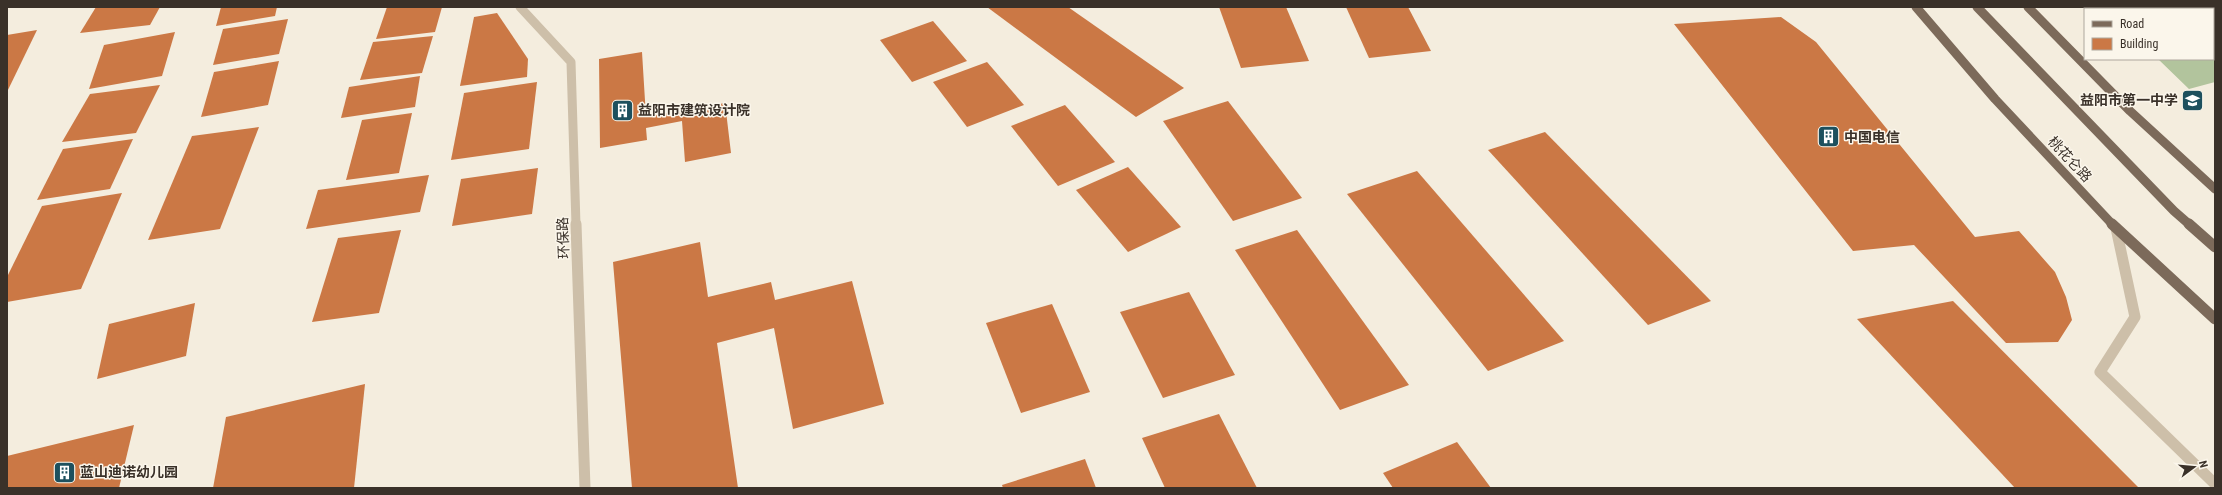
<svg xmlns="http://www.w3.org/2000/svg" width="2222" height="495" viewBox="0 0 2222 495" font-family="'Roboto Condensed','Noto Sans SC',sans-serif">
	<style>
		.green { fill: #b2c49d }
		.building { fill: #cb7845 }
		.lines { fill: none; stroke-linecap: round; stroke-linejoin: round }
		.minor-far1 { stroke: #cdbfa9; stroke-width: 9 }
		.minor { stroke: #cdbfa9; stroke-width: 11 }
		.major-far1 { stroke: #7c6a5a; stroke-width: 9 }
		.major { stroke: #7c6a5a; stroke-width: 11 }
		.labels { text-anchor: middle; stroke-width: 3; stroke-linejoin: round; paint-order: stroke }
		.poi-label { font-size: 14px; font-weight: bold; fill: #3a3129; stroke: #fbf6eb; text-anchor: start }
		.street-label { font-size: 14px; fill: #3a3129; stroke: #fbf6eb }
	</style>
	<rect width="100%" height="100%" fill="#f4edde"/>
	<g class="green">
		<path d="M2102,7H2187L2190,9H2104Z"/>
		<path d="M2213,25L2215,26V82L2189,89L2158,59H2213Z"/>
	</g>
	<g class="building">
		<path d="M96,7H160L150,25L80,33Z"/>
		<path d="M221,7H277L275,16L216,26Z"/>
		<path d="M387,7H442L435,32L376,39Z"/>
		<path d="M987,7H1068L1184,88L1136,117Z"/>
		<path d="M1219,7H1286L1309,61L1241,68Z"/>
		<path d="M1346,7H1408L1431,51L1369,58Z"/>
		<path d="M497,13L528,59L527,77L460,86L474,17Z"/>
		<path d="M1781,17L1816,42L1975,237L2019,231L2055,272L2066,297L2072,320L2058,342L2006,343L1914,245L1853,251L1674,24Z"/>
		<path d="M288,19L279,54L213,65L223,29Z"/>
		<path d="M933,21L967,61L912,82L880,40Z"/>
		<path d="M37,30L7,92V35Z"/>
		<path d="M175,32L162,76L89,89L104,45Z"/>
		<path d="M433,36L422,73L360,80L373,42Z"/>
		<path d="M642,52L646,117L725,103L731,153L685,162L682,121L646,128L647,140L600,148L599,59Z"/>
		<path d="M279,61L268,105L201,117L214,72Z"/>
		<path d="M987,62L1024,105L967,127L933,82Z"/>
		<path d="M420,76L415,107L341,118L349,87Z"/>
		<path d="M537,82L529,149L451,160L464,93Z"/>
		<path d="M160,85L136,133L62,142L90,94Z"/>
		<path d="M1228,101L1302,198L1233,221L1163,121Z"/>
		<path d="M1065,105L1115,162L1058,186L1011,126Z"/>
		<path d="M412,113L399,173L346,180L362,120Z"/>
		<path d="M259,127L220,229L148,240L192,136Z"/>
		<path d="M1545,132L1711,301L1648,325L1488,150Z"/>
		<path d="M133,139L110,189L37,200L63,149Z"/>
		<path d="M1128,167L1181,227L1128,252L1076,190Z"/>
		<path d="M538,168L532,214L452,226L461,179Z"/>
		<path d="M1417,171L1564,341L1488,371L1347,194Z"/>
		<path d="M429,175L420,212L306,229L318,190Z"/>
		<path d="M122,193L81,289L7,302V277L42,206Z"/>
		<path d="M401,230L379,313L312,322L338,238Z"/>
		<path d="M1297,230L1409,385L1340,410L1235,250Z"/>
		<path d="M700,242L708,297L771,282L775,300L852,281L884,404L793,429L774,328L717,343L738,488H632L613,262Z"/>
		<path d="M1189,292L1235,375L1163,398L1120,312Z"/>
		<path d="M1953,301L2139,488H2015L1857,319Z"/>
		<path d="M195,303L186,356L97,379L109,324Z"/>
		<path d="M1052,304L1090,392L1021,413L986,323Z"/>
		<path d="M365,384L354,488H213L226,417Z"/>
		<path d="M1219,414L1257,488H1165L1142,438Z"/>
		<path d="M134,425L119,488H7V456Z"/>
		<path d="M1457,442L1491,488H1393L1383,473Z"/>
		<path d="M1085,459L1096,488H1003L1002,485Z"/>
	</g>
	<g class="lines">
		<path class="minor-far1" d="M520,7L571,62L576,225"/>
		<g class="minor">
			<path d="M576,224L585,488"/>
			<path d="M2116,228L2135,317L2100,372L2215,484"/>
		</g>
		<g class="major-far1">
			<path d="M1916,7L1995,99L2113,225"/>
			<path d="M1977,7L2174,211L2190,225"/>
			<path d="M2028,7L2130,111L2215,189"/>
		</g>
		<g class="major">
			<path d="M2112,224L2215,319"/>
			<path d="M2189,224L2215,247"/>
		</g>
	</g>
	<defs>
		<symbol id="school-square" viewBox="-11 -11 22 22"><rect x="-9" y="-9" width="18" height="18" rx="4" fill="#1d505e" stroke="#fbf6eb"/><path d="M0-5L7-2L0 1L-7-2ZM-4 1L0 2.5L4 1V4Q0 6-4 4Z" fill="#fff"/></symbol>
		<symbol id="building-square" viewBox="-11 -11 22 22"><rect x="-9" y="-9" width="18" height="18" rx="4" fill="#1d505e" stroke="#fbf6eb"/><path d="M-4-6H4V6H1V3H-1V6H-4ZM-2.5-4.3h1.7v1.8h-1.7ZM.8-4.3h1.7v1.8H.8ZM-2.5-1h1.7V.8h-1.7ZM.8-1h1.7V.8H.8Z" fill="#fff"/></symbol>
	</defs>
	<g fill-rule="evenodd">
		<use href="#school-square" x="2180" y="88" width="25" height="25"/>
		<use href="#building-square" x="610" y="98" width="25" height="25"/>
		<use href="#building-square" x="1816" y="124" width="25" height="25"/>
		<use href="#building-square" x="52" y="460" width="25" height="25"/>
	</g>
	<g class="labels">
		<g class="poi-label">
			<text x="2178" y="105" text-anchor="end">益阳市第一中学</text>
			<text x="638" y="115">益阳市建筑设计院</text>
			<text x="1844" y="142">中国电信</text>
			<text x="80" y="477">蓝山迪诺幼儿园</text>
		</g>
		<g class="street-label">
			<text transform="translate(2070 159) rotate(47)" y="5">桃花仑路</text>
			<text transform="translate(563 238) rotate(-92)" y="5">环保路</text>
		</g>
	</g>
	<rect width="2222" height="495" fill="none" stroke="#3a3129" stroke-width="16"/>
	<rect x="2084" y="8" width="130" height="52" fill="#fbf6eb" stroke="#aea79d"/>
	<rect x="2092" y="21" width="20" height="6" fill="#7c6a5a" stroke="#aea79d"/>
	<text x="2120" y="28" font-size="12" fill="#3a3129">Road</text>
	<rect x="2092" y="38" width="20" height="12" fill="#cb7845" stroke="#aea79d"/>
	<text x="2120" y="48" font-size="12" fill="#3a3129">Building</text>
	<g transform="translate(2194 467) rotate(74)" stroke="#fbf6eb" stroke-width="3" paint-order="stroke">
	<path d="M0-3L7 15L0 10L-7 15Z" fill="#3a3129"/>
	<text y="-6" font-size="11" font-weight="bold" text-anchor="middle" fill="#3a3129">N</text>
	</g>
</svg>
